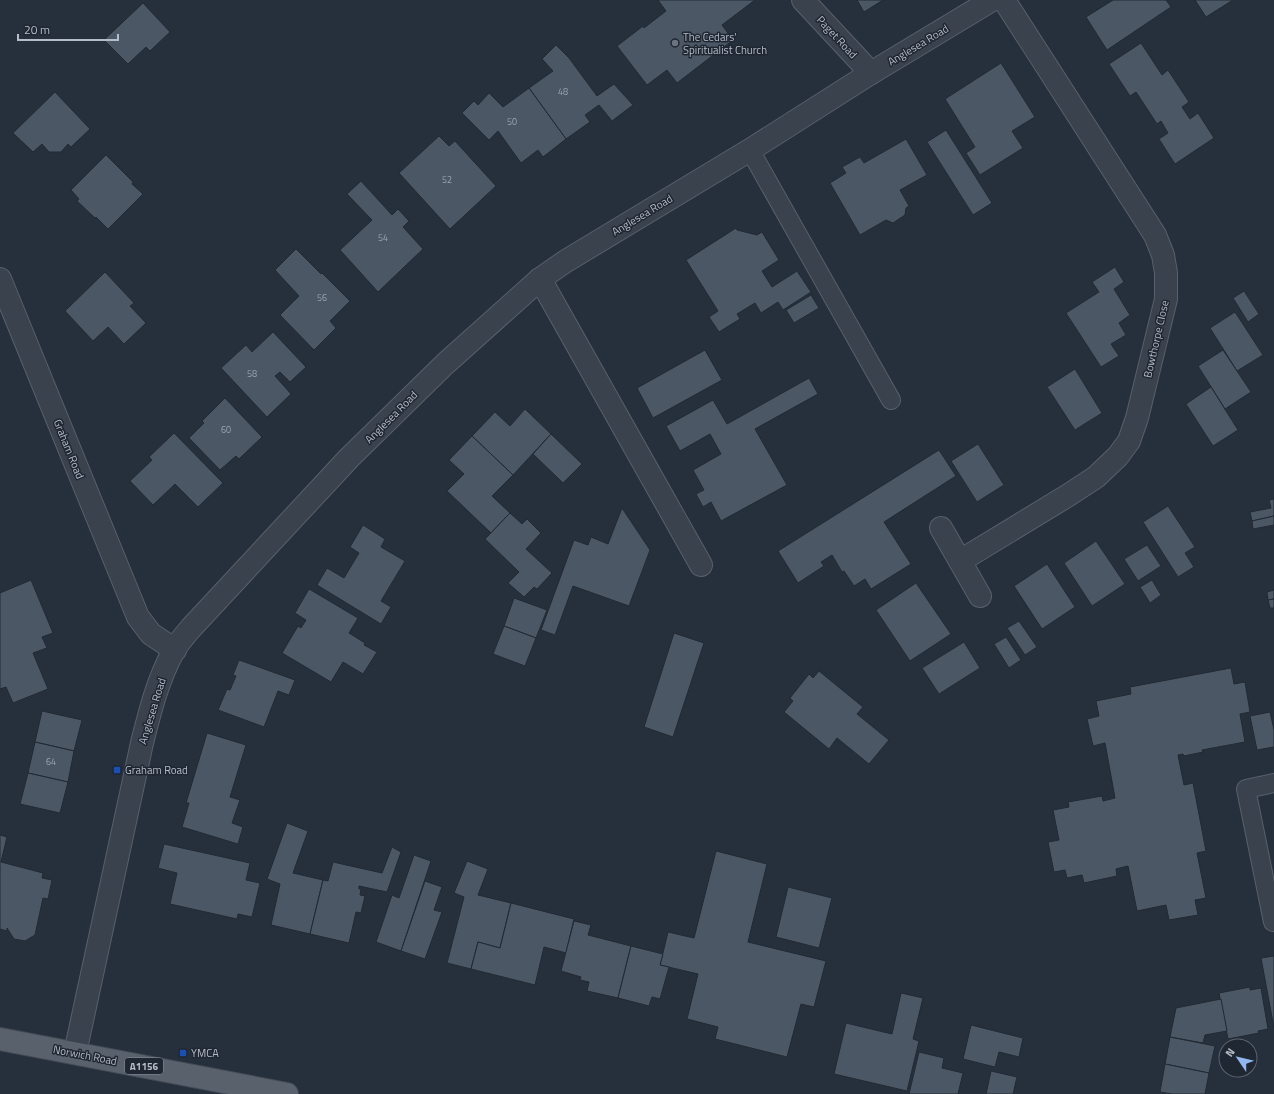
<svg xmlns="http://www.w3.org/2000/svg" width="1274" height="1094" viewBox="0 0 1274 1094" font-family="'Titillium Web',sans-serif">
	<style>
		.building { fill: #4c5765; stroke: #212934 }
		.lines { fill: none; stroke-linecap: round; stroke-linejoin: round }
		.service-casing { stroke: #58606b; stroke-width: 20 }
		.minor-casing { stroke: #58606b; stroke-width: 24 }
		.tertiary-casing { stroke: #58606b; stroke-width: 24 }
		.primary-casing { stroke: #434b56; stroke-width: 24 }
		.service { stroke: #3a424d; stroke-width: 18 }
		.minor { stroke: #3a424d; stroke-width: 22 }
		.tertiary { stroke: #3a424d; stroke-width: 22 }
		.primary { stroke: #58616c; stroke-width: 22 }
		.worship-dot { fill: #6b7280; stroke: #1f2732; stroke-width: 1.5 }
		.transit-dot { fill: #1a4fb4; stroke: #1f2732; stroke-width: 1.5 }
		.labels { text-anchor: middle; stroke-width: 3; stroke-linejoin: round; paint-order: stroke }
		.number-label { font-size: 9px; fill: #9ca4af }
		.shield { fill: #1f2732; stroke: #89909b; stroke-width: 1 }
		.shield-label { font-size: 10px; font-weight: bold; fill: #b6bdc8 }
		.poi-label { font-size: 11px; fill: #b6bdc8; stroke: #1f2732; text-anchor: start }
		.street-label { font-size: 11px; fill: #b6bdc8; stroke: #1f2732 }
	</style>
	<rect width="100%" height="100%" fill="#26303c"/>
	<g class="building">
		<path d="M658,0H755L722,25L733,40L677,83L667,70L647,85L617,46L643,26L644,28L666,11Z"/>
		<path d="M857,0H883L864,12Z"/>
		<path d="M1113,0H1166L1171,7L1107,50L1086,17Z"/>
		<path d="M1195,0H1233L1206,17Z"/>
		<path d="M143,3L170,32L150,51L146,47L128,64L104,40Z"/>
		<path d="M1141,43L1162,75L1168,70L1189,102L1182,107L1190,119L1198,113L1214,138L1175,164L1159,139L1168,133L1161,121L1157,124L1136,92L1130,96L1109,64Z"/>
		<path d="M556,45L569,58L597,96L614,84L633,105L612,121L599,105L585,115L590,122L566,139L529,88L553,71L542,59Z"/>
		<path d="M1001,63L1035,117L1012,131L1023,148L980,175L966,153L975,147L945,99Z"/>
		<path d="M529,88L566,139L543,157L538,150L521,163L498,131L489,140L462,113L474,101L478,105L489,93L503,107Z"/>
		<path d="M55,92L90,129L71,147L68,144L61,152H49L42,144L33,152L13,133Z"/>
		<path d="M946,130L992,203L973,215L927,142Z"/>
		<path d="M439,136L449,146L455,141L496,186L450,229L399,173Z"/>
		<path d="M906,139L927,175L900,190L909,206L906,208L905,215L893,223L886,220L860,235L830,183L846,173L842,167L860,157L864,163Z"/>
		<path d="M106,155L133,182L132,184L143,194L108,229L96,217L95,218L77,201L79,199L71,190Z"/>
		<path d="M361,181L392,215L398,209L409,221L403,227L423,249L378,292L340,250L372,220L347,194Z"/>
		<path d="M736,228L737,230L757,235L762,232L779,260L762,271L772,287L797,271L811,292L783,310L778,302L761,313L755,303L737,314L740,319L719,332L709,317L718,311L686,260Z"/>
		<path d="M296,249L321,274L322,273L350,301L330,321L336,328L314,350L280,315L299,296L275,270Z"/>
		<path d="M1115,267L1124,282L1114,289L1130,315L1119,323L1126,335L1111,344L1119,356L1101,367L1066,313L1099,292L1092,282Z"/>
		<path d="M105,272L134,303L130,306L146,323L124,344L108,327L93,341L65,311Z"/>
		<path d="M1244,291L1259,314L1248,322L1233,298Z"/>
		<path d="M811,295L819,308L794,323L786,310Z"/>
		<path d="M1235,312L1263,355L1237,371L1210,328Z"/>
		<path d="M273,332L306,367L290,382L280,372L275,376L291,394L267,417L221,368L246,345L252,352Z"/>
		<path d="M705,350L722,380L653,418L637,388Z"/>
		<path d="M1223,350L1251,392L1225,409L1198,366Z"/>
		<path d="M1075,369L1102,413L1075,430L1047,387Z"/>
		<path d="M809,378L818,394L755,429L787,485L721,521L711,502L703,507L696,494L704,490L693,470L721,454L710,434L680,451L666,426L713,400L727,424Z"/>
		<path d="M1211,387L1238,430L1213,446L1186,404Z"/>
		<path d="M225,398L262,437L239,459L236,456L220,470L189,438L204,423L202,421Z"/>
		<path d="M525,409L551,434L513,475L472,436L495,412L510,426Z"/>
		<path d="M174,433L223,483L198,507L175,484L153,505L130,481L152,460L149,457Z"/>
		<path d="M551,434L582,464L563,483L533,454Z"/>
		<path d="M472,436L513,475L492,496L510,513L491,533L447,491L464,474L449,460Z"/>
		<path d="M978,444L1004,485L977,502L951,461Z"/>
		<path d="M939,450L956,476L884,522L911,564L871,589L865,579L854,586L844,571L842,572L832,555L821,562L824,566L798,583L778,551Z"/>
		<path d="M1274,499V516L1252,521L1250,512L1271,508L1269,500Z"/>
		<path d="M1168,506L1195,547L1185,553L1194,567L1178,577L1143,522Z"/>
		<path d="M622,508L650,550L629,606L573,586L555,635L541,630L574,540L588,545L591,537L608,544Z"/>
		<path d="M510,513L522,524L527,519L541,533L526,549L552,573L537,589L534,587L524,597L508,583L519,572L485,539Z"/>
		<path d="M1274,516V525L1253,529L1252,521Z"/>
		<path d="M363,525L385,539L381,547L405,561L381,601L391,607L381,624L317,585L327,568L344,578L359,553L350,547Z"/>
		<path d="M1096,541L1125,584L1092,606L1064,563Z"/>
		<path d="M1147,545L1161,566L1138,581L1124,559Z"/>
		<path d="M1047,564L1075,607L1042,629L1014,586Z"/>
		<path d="M31,580L53,633L42,637L47,648L33,653L48,689L13,703L6,687L0,689V593Z"/>
		<path d="M1152,580L1161,595L1150,603L1140,587Z"/>
		<path d="M916,583L951,634L910,661L876,610Z"/>
		<path d="M309,589L358,618L349,633L365,643L364,645L377,652L363,674L343,662L331,682L282,653L298,626L301,628L306,620L295,613Z"/>
		<path d="M1274,590V599L1268,600L1267,592Z"/>
		<path d="M514,598L547,610L536,638L504,626Z"/>
		<path d="M1274,599V608H1270L1268,600Z"/>
		<path d="M1019,621L1037,647L1025,655L1007,628Z"/>
		<path d="M504,626L536,638L525,666L493,654Z"/>
		<path d="M674,633L704,643L673,737L644,727Z"/>
		<path d="M1006,637L1021,660L1009,668L994,644Z"/>
		<path d="M964,642L980,668L939,694L922,668Z"/>
		<path d="M239,660L295,680L289,695L278,691L264,727L218,710L227,689L230,690L236,676L233,675Z"/>
		<path d="M1231,668L1234,684L1245,682L1250,712L1240,714L1245,742L1202,750L1203,752L1184,756L1183,754L1178,755L1184,785L1193,783L1206,851L1197,853L1206,898L1195,900L1198,915L1169,920L1166,905L1137,911L1128,866L1116,869L1117,876L1084,883L1082,875L1067,878L1065,870L1054,872L1048,842L1059,840L1053,810L1069,807L1068,802L1102,796L1103,801L1115,798L1105,743L1093,746L1087,719L1099,716L1096,701L1131,694L1130,687Z"/>
		<path d="M819,671L863,707L857,714L889,740L869,764L837,738L829,749L784,712L793,701L790,698L809,674L813,678Z"/>
		<path d="M42,711L82,720L74,751L35,742Z"/>
		<path d="M1270,712L1274,730V747L1257,750L1250,716Z"/>
		<path d="M207,733L246,745L230,797L240,800L232,823L243,827L238,844L182,827L189,803H186Z"/>
		<path d="M35,742L74,751L68,782L28,773Z"/>
		<path d="M28,773L68,782L60,813L20,804Z"/>
		<path d="M287,823L308,831L293,873L323,880L310,934L271,925L280,884L267,879Z"/>
		<path d="M0,835L7,837L1,862L43,873L42,878L52,880L48,899L43,898L35,935L25,941L14,939L7,928V931L0,929Z"/>
		<path d="M164,844L250,863L246,880L260,883L252,917L238,914L237,919L170,904L177,873L158,868Z"/>
		<path d="M392,847L401,852L387,892L359,886V889H361L360,895L365,896L361,913L356,912L349,943L310,934L323,880L328,881L333,862L382,873Z"/>
		<path d="M716,851L767,864L748,942L826,961L814,1007L801,1004L787,1057L715,1039L718,1027L687,1019L698,974L660,965L668,932L694,938Z"/>
		<path d="M414,855L431,861L401,951L376,942L392,895L399,898Z"/>
		<path d="M467,861L488,869L478,895L511,903L500,948L478,942L471,969L447,963L464,897L454,893Z"/>
		<path d="M425,881L442,887L434,910L442,912L425,959L401,951Z"/>
		<path d="M788,887L832,898L819,948L776,937Z"/>
		<path d="M511,903L574,919L566,953L544,947L535,985L471,969L478,942L500,948Z"/>
		<path d="M574,921L591,925L588,935L631,946L618,998L587,991L589,982L580,980L581,977L561,971Z"/>
		<path d="M631,946L663,954L660,965L669,967L660,999L652,997L649,1006L618,998Z"/>
		<path d="M1274,956V1028L1261,958Z"/>
		<path d="M1250,987V990L1261,988L1268,1029L1258,1031L1259,1033L1228,1039L1219,993Z"/>
		<path d="M901,993L923,998L913,1039L919,1041L907,1091L834,1074L846,1023L892,1034Z"/>
		<path d="M1221,999L1227,1031L1205,1035L1203,1043L1170,1037L1176,1008Z"/>
		<path d="M971,1025L1023,1038L1019,1057L999,1052L995,1067L963,1059Z"/>
		<path d="M1170,1037L1215,1046L1209,1073L1165,1064Z"/>
		<path d="M919,1052L944,1058L942,1068L963,1073L958,1094H909Z"/>
		<path d="M1165,1064L1209,1073L1205,1094H1172L1160,1092Z"/>
		<path d="M991,1071L1017,1077L1013,1094H986Z"/>
	</g>
	<g class="lines">
		<defs>
			<g id="service">
				<path d="M750,150L891,400"/>
				<path d="M1273,922L1246,789L1274,783"/>
			</g>
			<g id="minor">
				<path d="M803,0L871,73"/>
				<path d="M0,279L138,617L151,634L175,650"/>
				<path d="M540,279L701,565"/>
				<path d="M941,528L980,596"/>
				<path d="M960,561L1067,496L1096,477L1118,456L1129,441L1137,418L1166,299V273L1163,255L1155,235L1004,0"/>
			</g>
			<path id="tertiary" d="M75,1053L142,743C150,711 158,679 174,650C179,642 185,635 191,628L349,458L445,364L540,279L566,261L750,150L871,73L992,0"/>
			<path id="primary" d="M0,1039L287,1094"/>
		</defs>
		<use href="#service" class="service-casing"/>
		<use href="#minor" class="minor-casing"/>
		<use href="#tertiary" class="tertiary-casing"/>
		<use href="#primary" class="primary-casing"/>
		<use href="#service" class="service"/>
		<use href="#minor" class="minor"/>
		<use href="#tertiary" class="tertiary"/>
		<use href="#primary" class="primary"/>
	</g>
	<circle class="worship-dot" cx="675" cy="43" r="4"/>
	<g class="transit-dot">
		<rect x="113" y="766" width="8" height="8" rx="2"/>
		<rect x="179" y="1049" width="8" height="8" rx="2"/>
	</g>
	<g class="labels">
		<g class="number-label">
			<text x="563" y="95">48</text>
			<text x="512" y="125">50</text>
			<text x="447" y="183">52</text>
			<text x="383" y="241">54</text>
			<text x="322" y="301">56</text>
			<text x="252" y="377">58</text>
			<text x="226" y="433">60</text>
			<text x="51" y="765">64</text>
		</g>
		<rect class="shield" x="125" y="1058" width="38" height="16" rx="3"/>
		<g class="shield-label">
			<text x="144" y="1070">A1156</text>
		</g>
		<g class="poi-label">
			<text x="683" y="41">The Cedars'<tspan x="683" dy="13">Spiritualist Church</tspan></text>
			<text x="125" y="774">Graham Road</text>
			<text x="191" y="1057">YMCA</text>
		</g>
		<g class="street-label">
			<text transform="translate(837 37) rotate(47)" y="4">Paget Road</text>
			<text transform="translate(918 45) rotate(-31)" y="4">Anglesea Road</text>
			<text transform="translate(642 215) rotate(-31)" y="4">Anglesea Road</text>
			<text transform="translate(1156 339) rotate(-77)" y="4">Bowthorpe Close</text>
			<text transform="translate(391 417) rotate(-45)" y="4">Anglesea Road</text>
			<text transform="translate(69 449) rotate(68)" y="4">Graham Road</text>
			<text transform="translate(152 711) rotate(-73)" y="4">Anglesea Road</text>
			<text transform="translate(85 1055) rotate(11)" y="4">Norwich Road</text>
		</g>
	</g>
	<g transform="translate(1238 1058) rotate(305)"><circle r="19" fill="#1f2732" stroke="#5b636e"/>
	<path d="M0-3L7 15L0 10L-7 15Z" fill="#92b7f0"/>
	<text y="-6" font-size="11" font-weight="bold" text-anchor="middle" fill="#b6bdc8">N</text>
	</g>
	<path d="M18 34v6h100v-6" fill="none" stroke="#b6bdc8" stroke-width="2"/>
	<text x="24" y="34" font-size="12" fill="#b6bdc8" stroke="#1f2732" stroke-width="3" paint-order="stroke">20 m</text>
</svg>
